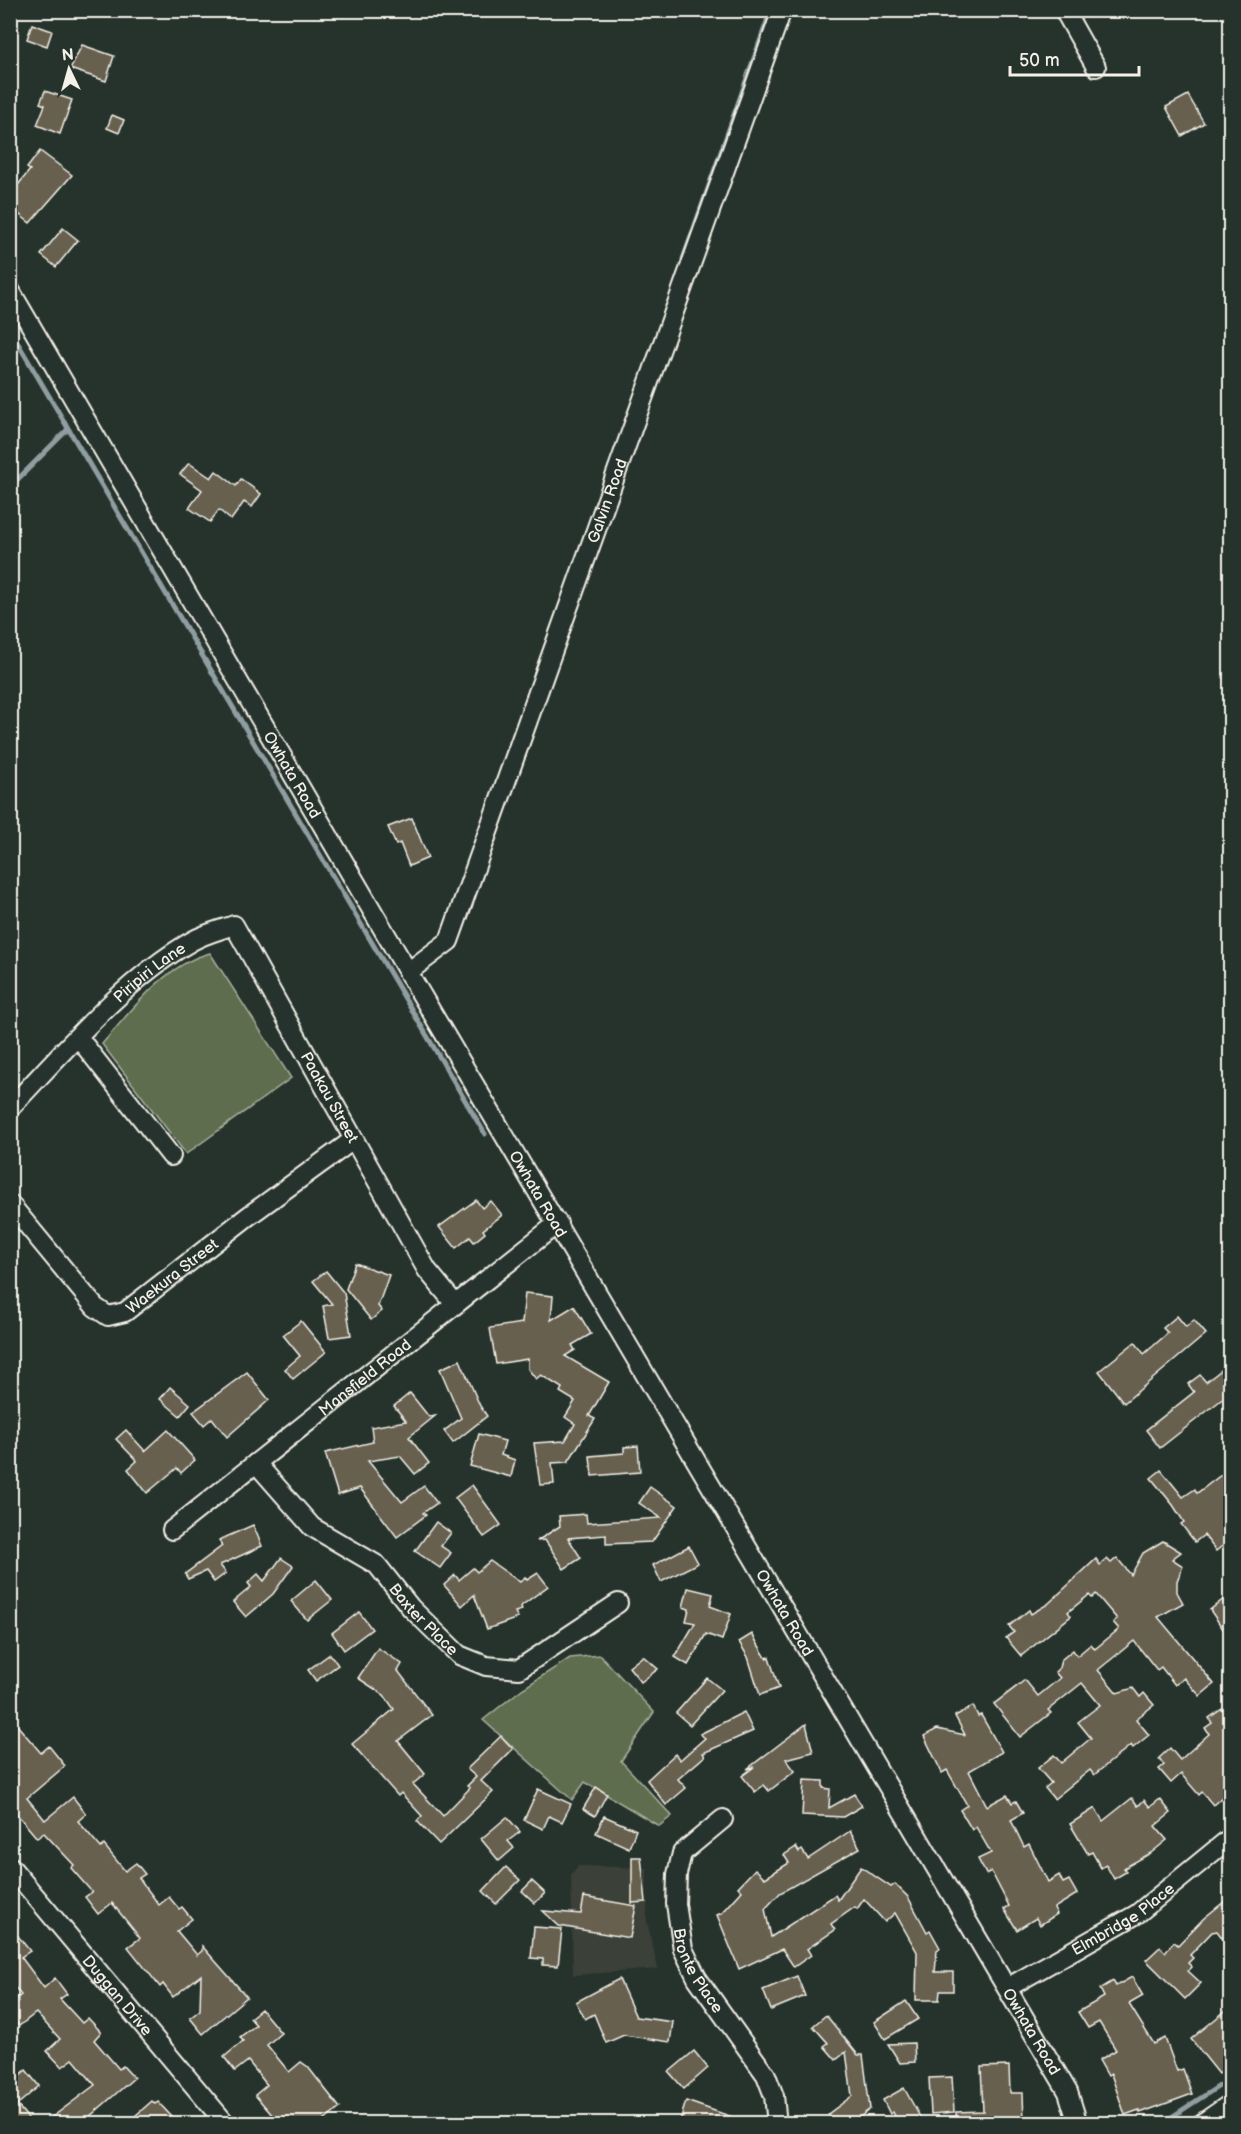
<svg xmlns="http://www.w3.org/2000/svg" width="1241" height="2134" viewBox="0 0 1241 2134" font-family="'Balsamiq Sans',sans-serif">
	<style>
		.built { fill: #3a4138 }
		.green { fill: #5f6d4f; stroke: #aaaf9c; stroke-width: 1.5 }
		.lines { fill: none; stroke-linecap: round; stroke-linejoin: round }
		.stream { stroke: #909ea1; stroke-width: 5 }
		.building { fill: #686150; stroke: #f4f1e8; stroke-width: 1.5 }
		.minor-casing { stroke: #f4f1e8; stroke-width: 22 }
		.minor { stroke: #26332d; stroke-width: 18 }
		.labels { text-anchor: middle; stroke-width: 5; stroke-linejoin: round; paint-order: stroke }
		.street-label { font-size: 16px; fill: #f4f1e8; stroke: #26332d }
	</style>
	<rect width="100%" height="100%" fill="#26332d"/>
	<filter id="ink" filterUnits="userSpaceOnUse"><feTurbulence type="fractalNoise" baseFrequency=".0167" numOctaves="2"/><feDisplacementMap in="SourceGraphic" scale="12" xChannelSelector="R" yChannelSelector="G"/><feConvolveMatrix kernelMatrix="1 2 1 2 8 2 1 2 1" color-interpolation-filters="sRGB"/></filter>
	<g filter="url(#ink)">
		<path class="built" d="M578,1866L647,1868V1921L658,1969L573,1975L571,1874Z"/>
		<g class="green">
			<path d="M210,953L291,1078L186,1154L102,1044C132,1010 164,965 210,953Z"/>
			<path d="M600,1655L654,1712L621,1761L672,1816L659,1826L585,1782L572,1800L483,1720L522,1689L570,1658Z"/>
		</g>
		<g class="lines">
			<g class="stream">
				<path d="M683,259L771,10"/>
				<path d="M10,330L485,1134"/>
				<path d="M10,487L68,429"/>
				<path d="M1154,2124L1170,2118L1230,2079"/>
			</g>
		</g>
		<g class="building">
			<path d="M32,24L52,31L47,46L27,39Z"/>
			<path d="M82,45L114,56L106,81L70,69Z"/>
			<path d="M45,91L72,100L60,134L37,125L45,105L40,103Z"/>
			<path d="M1188,95L1204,123L1182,136L1166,107Z"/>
			<path d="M112,115L124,120L119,133L107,128Z"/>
			<path d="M40,151L72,175L30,223L10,207V195L30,170L27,168Z"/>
			<path d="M63,228L78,240L56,267L41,255Z"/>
			<path d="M189,463L211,478L216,471L236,486L241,479L261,494L252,507L244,502L231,520L219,510L210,522L189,508L202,490L180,474Z"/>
			<path d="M412,818L428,858L409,866L400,843L396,845L388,827Z"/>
			<path d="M476,1200L482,1208L491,1201L502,1215L483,1230L485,1233L474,1242L470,1237L456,1248L439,1227Z"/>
			<path d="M355,1263L389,1275L378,1306L382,1311L371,1320L346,1289Z"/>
			<path d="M326,1271L344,1293L351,1335L329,1338L323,1306L332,1304L313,1281Z"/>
			<path d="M525,1293L553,1296L551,1320L574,1306L591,1334L572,1345L575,1350L565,1356L609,1382L589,1416L595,1419L568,1462L552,1463L554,1484L540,1485L534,1443L565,1441L575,1424L565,1417L575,1401L560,1392L562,1388L541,1375L536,1379L528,1369V1359L496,1364L490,1328L522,1323Z"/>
			<path d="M1177,1316L1186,1327L1194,1320L1206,1334L1124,1403L1099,1371L1135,1342L1144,1354L1168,1333L1163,1328Z"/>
			<path d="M301,1321L326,1352L293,1379L285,1369L300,1356L283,1335Z"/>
			<path d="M460,1360L480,1406L487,1416L453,1443L444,1431L461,1418L440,1369Z"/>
			<path d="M1230,1363V1393L1160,1448L1146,1430L1194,1392L1188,1384L1200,1375L1206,1382Z"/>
			<path d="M247,1372L269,1400L227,1437L212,1418L204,1425L193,1412Z"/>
			<path d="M170,1387L190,1404L180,1416L160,1399Z"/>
			<path d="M410,1393L429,1417L435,1416L409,1437L429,1463L415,1474L400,1456L368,1461L402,1502L424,1486L437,1503L423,1513L426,1515L397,1537L360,1488L338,1495L325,1453L373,1442L371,1427L406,1421L394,1406Z"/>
			<path d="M126,1430L145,1451L168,1430L195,1460L181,1473L177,1468L147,1493L128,1469L137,1461L116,1439Z"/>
			<path d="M479,1434L505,1441L501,1455L515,1460L511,1477L470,1466Z"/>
			<path d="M638,1446L640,1472L592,1476L590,1456L624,1453V1447Z"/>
			<path d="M1161,1470L1183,1497L1195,1489L1197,1493L1225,1472L1230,1479V1540L1216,1551L1204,1535L1195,1542L1181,1524L1184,1522L1173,1505L1151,1478Z"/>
			<path d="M472,1485L501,1525L484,1537L455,1498Z"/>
			<path d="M650,1487L677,1506L652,1542L606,1544V1535L568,1538L581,1558L564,1569L545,1540L537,1541L560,1526L559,1516L586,1514L587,1523L661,1518L639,1503Z"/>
			<path d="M436,1522L451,1533L441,1546L451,1553L440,1568L415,1551Z"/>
			<path d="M253,1525L262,1546L220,1565L226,1573L214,1582L206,1571L188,1579L185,1574L222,1546L219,1540Z"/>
			<path d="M1163,1541L1181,1552L1172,1559L1183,1566L1177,1581V1592L1183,1603L1158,1617L1214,1684L1200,1696L1184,1678L1175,1685L1161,1667L1157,1670L1134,1641L1098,1670L1117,1693L1133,1688L1140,1697L1144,1693L1154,1705L1136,1719L1149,1735L1133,1748L1131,1745L1094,1775L1090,1770L1054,1799L1045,1788L1051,1783L1038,1768L1054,1755L1061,1763L1091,1738L1078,1722L1100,1705L1082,1683L1048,1710L1051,1713L1020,1737L994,1704L1025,1680L1038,1696L1060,1678L1055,1672L1059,1668L1061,1660L1073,1650L1077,1656L1091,1644L1095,1649L1119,1629L1113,1622L1117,1619L1096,1594L1092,1598L1089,1595L1068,1612L1071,1616L1021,1656L1006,1638L1014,1632L1009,1626L1029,1610L1031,1614L1048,1604L1096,1559L1100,1565L1107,1559L1111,1563L1117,1558L1131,1575L1143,1553Z"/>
			<path d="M689,1546L698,1563L661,1582L653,1565Z"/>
			<path d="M281,1558L293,1566L273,1594L246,1617L233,1602L251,1587L248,1583L258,1574L264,1581Z"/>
			<path d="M490,1561L520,1582L525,1577L527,1580L538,1573L548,1586L521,1606L522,1610L515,1612L518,1618L487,1629L474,1595L462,1606L444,1585L455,1575L459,1580L473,1568L477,1572Z"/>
			<path d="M316,1580L332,1600L307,1620L291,1601Z"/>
			<path d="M688,1588L713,1594L710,1606L731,1614L722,1640L706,1634L688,1665L675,1657L695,1623L686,1621L689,1609L683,1607Z"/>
			<path d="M1230,1594V1639L1210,1610Z"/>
			<path d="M359,1612L372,1629L344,1650L332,1633Z"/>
			<path d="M752,1634L766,1658L769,1657L779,1688L760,1695L748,1657L739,1642Z"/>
			<path d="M378,1648L402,1664L398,1671L432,1715L398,1741L425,1774L413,1784L443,1816L470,1788L467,1786L476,1777L467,1769L501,1736L513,1749L481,1781L493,1792L439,1844L417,1821L422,1816L401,1793L398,1796L352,1744L394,1709L384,1695L358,1678Z"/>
			<path d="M330,1654L338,1665L316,1681L308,1670Z"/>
			<path d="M643,1656L658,1669L641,1682L629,1667Z"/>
			<path d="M707,1678L722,1690L690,1725L676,1713Z"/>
			<path d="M973,1706L978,1716L981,1715L1002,1752L969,1771L987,1806L1007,1795L1012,1803L1016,1801L1023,1813L1011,1820L1024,1847L1029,1844L1048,1882L1059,1875L1063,1883L1069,1880L1077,1894L1054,1908L1057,1914L1040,1925L1036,1918L1017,1930L1004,1909L1009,1906L991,1871L986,1874L978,1859L991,1853L976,1827L972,1830L960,1810L967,1805L947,1770L942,1773L924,1736L937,1729L965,1735L955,1716Z"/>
			<path d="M1222,1709L1230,1722V1790L1213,1805L1202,1792L1199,1795L1181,1774L1171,1783L1159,1769L1164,1765L1159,1758L1170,1748L1180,1760L1209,1734L1205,1728L1212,1723L1209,1718Z"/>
			<path d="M744,1712L753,1731L703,1753L705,1756L678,1779L686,1788L666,1805L647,1780L675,1754L680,1760L705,1738L700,1734Z"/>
			<path d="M10,1717L41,1753L49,1746L65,1766L27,1798L45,1820L73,1797L86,1814L78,1821L101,1848L104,1845L125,1871L136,1863L145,1874L139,1878L159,1905L169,1897L179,1909L182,1907L192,1919L177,1931L197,1955L202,1951V1946L247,1997L203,2034L190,2018L200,2010L201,1975L173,1997L163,1984L160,1987L128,1947L140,1938L112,1903L98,1914L85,1897L92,1892L71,1868L74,1865L44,1833L37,1838L10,1806Z"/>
			<path d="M806,1724L813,1752L786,1759L795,1771L769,1791L764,1785L755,1792L742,1776L754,1767L747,1769Z"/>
			<path d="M804,1780L823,1781V1788L830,1789L829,1808L854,1794L862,1806L843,1817L802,1815Z"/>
			<path d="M596,1787L607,1794L595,1816L583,1809Z"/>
			<path d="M538,1789L571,1804L562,1822L549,1816L543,1829L524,1820Z"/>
			<path d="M1132,1798L1138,1806L1144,1800L1150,1807L1160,1799L1171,1813L1155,1826L1167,1840L1151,1853L1124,1868L1126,1872L1114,1879L1106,1865L1101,1868L1092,1852L1088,1854L1070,1824L1095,1808L1103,1821Z"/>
			<path d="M604,1816L636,1830L629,1848L596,1833Z"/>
			<path d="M507,1817L520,1832L508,1841L514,1848L499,1861L481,1839Z"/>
			<path d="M850,1831L860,1848L780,1893L765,1909L771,1937L835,1895L838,1900L861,1867L891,1887L895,1884L908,1897L927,1932L930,1930L940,1948L937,1950L935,1972H953V1991H940L939,2000H916L917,1952L895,1913L885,1922L864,1899L857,1909L855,1907L831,1924L835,1930L807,1949L811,1955L794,1967L782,1949L739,1969L717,1915L722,1913L742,1891L738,1887L755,1869L765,1878L789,1863L784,1855L796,1847L799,1852L802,1850L808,1859Z"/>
			<path d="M632,1857H641L646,1902L632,1903Z"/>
			<path d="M506,1867L520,1880L496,1904L483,1891Z"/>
			<path d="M532,1881L545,1893L535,1903L522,1891Z"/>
			<path d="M584,1897L636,1906L630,1938L559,1926L543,1911L581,1914Z"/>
			<path d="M1230,1897V1948L1217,1931L1212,1932L1190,1955L1193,1958L1188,1963L1192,1967L1188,1971L1201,1983L1185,1999L1146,1960L1160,1947L1165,1952L1174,1942L1178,1945L1204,1918Z"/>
			<path d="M10,1926L30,1951L21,1957L44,1988L55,1978L67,1994L60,1999L82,2023L88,2018L101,2032L94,2040L119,2069L123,2066L134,2078L81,2124H43L95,2085L73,2059L62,2067L47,2051L60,2039L36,2013L19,2026L11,2016L16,2012L11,2006L15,2003L13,2001L21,1995L10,1981Z"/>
			<path d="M534,1927L562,1929L558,1966L543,1965V1959L531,1958Z"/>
			<path d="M797,1976L805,1996L771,2010L763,1990Z"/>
			<path d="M1132,1977L1143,1996L1129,2004L1154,2044L1165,2038L1177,2071L1183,2069L1192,2094L1140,2113L1139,2110L1125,2115L1111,2074L1108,2076L1099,2060L1116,2050L1099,2022L1088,2028L1078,2012L1104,1997L1100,1989L1113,1981L1116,1986Z"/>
			<path d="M619,1979L636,2017L673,2022L670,2042L624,2035L606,2043L594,2014L585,2019L576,2002Z"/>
			<path d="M906,2001L918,2019L885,2039L874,2022Z"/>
			<path d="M1230,2007V2064L1219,2074L1191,2039Z"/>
			<path d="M261,2009L281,2033L267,2045L289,2072L301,2062L308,2067L340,2108L320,2124H280L255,2095L267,2085L248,2061L235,2071L224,2057L243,2041L240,2037L256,2025L250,2018Z"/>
			<path d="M826,2015L858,2055H863L870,2109L851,2124H835L828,2114L852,2096L846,2052L836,2060L824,2046L828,2043L813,2026Z"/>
			<path d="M914,2043L915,2062L900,2063L888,2044Z"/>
			<path d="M694,2051L708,2068L684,2089L669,2072Z"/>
			<path d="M1009,2066L1010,2093H1023L1024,2124H957L956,2112L983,2111L981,2067Z"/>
			<path d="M26,2070L39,2086L17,2105L33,2124H10V2083Z"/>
			<path d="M952,2077L954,2112L931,2114L929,2078Z"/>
			<path d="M904,2088L919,2115L923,2124H899L893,2112L890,2114L883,2100Z"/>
			<path d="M152,2101L155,2104L158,2102L171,2116L162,2124H126Z"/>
			<path d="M686,2101L741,2120V2124H679Z"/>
		</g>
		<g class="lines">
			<defs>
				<g id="minor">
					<path d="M1064,10L1096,67"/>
					<path id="s1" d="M10,290L408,972L1068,2092L1078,2124"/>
					<path id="s2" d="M408,972L449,941L782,10"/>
					<path d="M78,1037L171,1156"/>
					<path id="s3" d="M10,1108C63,1052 125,979 192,941C204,934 220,930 234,925L427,1270L455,1304"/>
					<path id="s4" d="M10,1204L95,1307L108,1316L125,1312L247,1217L353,1140"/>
					<path id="s5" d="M256,1463L312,1527L377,1565L411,1608L459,1655L486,1666L519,1669L618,1603"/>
					<path id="s6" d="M172,1530L558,1223"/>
					<path id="s7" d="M723,1819L682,1853L677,1874L676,1904L683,1949L697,1978L766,2075L774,2096L777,2124"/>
					<path id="s8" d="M10,1866L226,2124"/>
					<path id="s9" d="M1007,1988L1137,1914L1230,1838"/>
					<path d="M1201,2124L1230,2104"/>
				</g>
			</defs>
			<use href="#minor" class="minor-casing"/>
			<use href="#minor" class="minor"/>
		</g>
	</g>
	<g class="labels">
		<g class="street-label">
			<text dy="6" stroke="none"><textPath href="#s2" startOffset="519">Galvin Road</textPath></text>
			<text dy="6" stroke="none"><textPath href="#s1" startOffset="561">Owhata Road</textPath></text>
			<text dy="6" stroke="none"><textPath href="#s3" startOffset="195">Piripiri Lane</textPath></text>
			<text dy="6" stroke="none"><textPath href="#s3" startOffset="490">Paakau Street</textPath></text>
			<text dy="6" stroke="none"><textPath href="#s1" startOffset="1047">Owhata Road</textPath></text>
			<text dy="6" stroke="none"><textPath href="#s4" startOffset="226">Waekura Street</textPath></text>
			<text dy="6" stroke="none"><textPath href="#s6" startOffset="246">Mansfield Road</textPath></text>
			<text dy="6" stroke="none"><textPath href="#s1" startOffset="1533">Owhata Road</textPath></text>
			<text dy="6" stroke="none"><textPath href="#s5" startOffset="232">Baxter Place</textPath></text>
			<text dy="6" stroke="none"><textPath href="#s9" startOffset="135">Elmbridge Place</textPath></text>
			<text dy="6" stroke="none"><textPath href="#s7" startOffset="176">Bronte Place</textPath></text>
			<text dy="6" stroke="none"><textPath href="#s8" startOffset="168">Duggan Drive</textPath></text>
			<text dy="6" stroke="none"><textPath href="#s1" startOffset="2019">Owhata Road</textPath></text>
		</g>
	</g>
	<rect width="1241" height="2134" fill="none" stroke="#26332d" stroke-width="36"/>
	<rect x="18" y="18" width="1205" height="2098" fill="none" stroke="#f4f1e8" stroke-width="2" filter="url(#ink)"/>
	<g transform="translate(69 69) rotate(355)" stroke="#26332d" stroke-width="4.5" paint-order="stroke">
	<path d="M0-4.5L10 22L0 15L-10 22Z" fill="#f4f1e8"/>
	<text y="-9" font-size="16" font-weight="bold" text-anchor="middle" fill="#f4f1e8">N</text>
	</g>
	<path d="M1010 66v9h129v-9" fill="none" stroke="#f4f1e8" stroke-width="3"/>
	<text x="1019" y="66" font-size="18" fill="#f4f1e8" stroke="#26332d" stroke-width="4.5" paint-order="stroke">50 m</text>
</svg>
